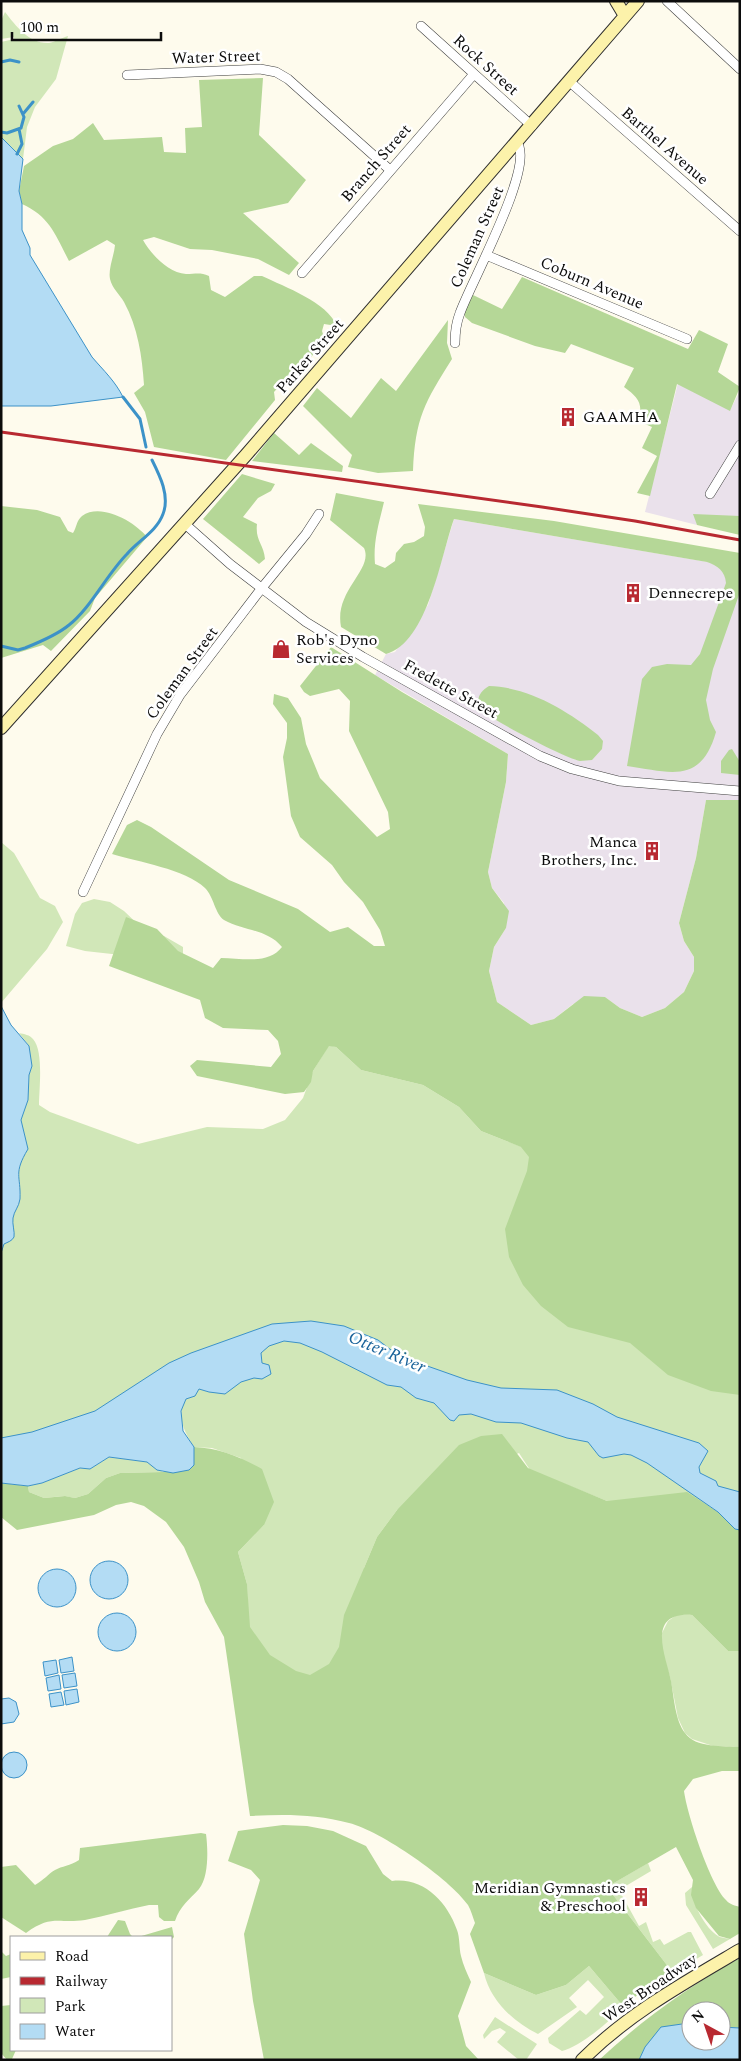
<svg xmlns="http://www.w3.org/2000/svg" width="741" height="2061" font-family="Spectral,serif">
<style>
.industrial{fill:#eae1eb}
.green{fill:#d1e7b8}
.forest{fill:#b5d797}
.water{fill:#b3dcf4;stroke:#3c92c8}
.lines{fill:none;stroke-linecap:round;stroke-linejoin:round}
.stream{stroke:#3c92c8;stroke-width:3}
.street-casing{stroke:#3f3f3f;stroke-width:10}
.secondary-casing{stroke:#2e2e2e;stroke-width:14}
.street{stroke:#fff;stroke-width:9}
.secondary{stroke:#fcf2aa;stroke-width:12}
.rail{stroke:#b82931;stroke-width:3}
.labels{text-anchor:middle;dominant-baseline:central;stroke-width:5;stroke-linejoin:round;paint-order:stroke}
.street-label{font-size:16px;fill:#0c0c0c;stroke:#fff}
.poi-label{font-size:16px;fill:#0c0c0c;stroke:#fff;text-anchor:start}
.water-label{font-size:18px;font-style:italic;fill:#1a639a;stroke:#fff}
</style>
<rect width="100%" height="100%" fill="#fefbed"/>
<path class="industrial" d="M 678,383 L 730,410 L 740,391 L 740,529 L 694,514 L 697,525 L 645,512 Z
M 454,519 L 708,562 L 718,566 L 726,576 L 740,577 L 740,800 L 706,800 L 696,858 L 679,923 L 684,941 L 694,957 L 694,971 L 684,992 L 665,1008 L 642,1017 L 620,1008 L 605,997 L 573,1004 L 554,1019 L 531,1025 L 497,1002 L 489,971 L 494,947 L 506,928 L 504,903 L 492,888 L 488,872 L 506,782 L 508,754 L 375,675 L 386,654 L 395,652 L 428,605 Z"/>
<path class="green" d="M 5,12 C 16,26 29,44 49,43 C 55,42 62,38 68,36 L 56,79 L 35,107 L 27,127 L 23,159 L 1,137 L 1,42 L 14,39 L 14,37 L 1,39 L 1,21 Z
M 1,842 L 14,853 L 40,898 L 55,906 L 63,922 L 47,949 L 1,1003 Z
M 94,899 L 110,902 L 124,911 L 146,932 L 164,936 L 183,947 L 183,954 L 175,961 L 85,951 L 66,946 L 75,914 L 82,903 Z
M 1,1024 L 29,1085 L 29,1046 L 19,1033 C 24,1034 30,1035 33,1039 C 44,1051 39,1090 39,1105 L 50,1112 L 138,1144 L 207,1127 L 263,1129 L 285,1120 L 303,1098 L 313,1071 L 329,1045 L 336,1047 L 361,1070 L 423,1085 L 459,1107 L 481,1131 L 542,1155 L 740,1271 L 740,1508 L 607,1501 L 530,1470 L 519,1453 L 397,1510 L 377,1537 L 364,1568 L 367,1684 L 250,1695 L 247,1584 L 238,1552 L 264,1525 L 241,1458 L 212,1448 L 194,1447 C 185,1433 175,1415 186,1399 L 194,1396 L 199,1389 L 209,1392 L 218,1392 L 220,1374 L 136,1408 L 1,1447 Z
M 109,1457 L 147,1462 L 163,1472 L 120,1473 L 106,1478 L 88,1494 L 75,1498 L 64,1496 L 44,1498 L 29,1492 L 28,1486 L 42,1483 L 80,1468 L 90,1469 Z
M 678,1614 L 692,1615 L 728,1651 L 740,1651 L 740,1747 L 713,1746 L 692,1739 L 685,1733 L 678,1718 L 670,1677 L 661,1650 L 662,1633 L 668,1621 Z
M 648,1863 L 651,1871 L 619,1890 L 639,1926 L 646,1922 L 653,1942 L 660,1939 L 664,1945 L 688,1932 L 691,1932 L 703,1955 L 673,1973 L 607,1887 Z
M 692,1887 C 691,1902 705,1928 718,1936 C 721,1938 727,1938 730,1939 L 713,1949 L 686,1905 L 685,1893 Z
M 589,1966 L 622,2005 C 614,2020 579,2047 562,2051 L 549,2043 L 548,2038 L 580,2010 L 586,2015 L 604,1997 L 588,1980 L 569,1998 L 577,2007 L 538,2034 C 513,2022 490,2000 484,1973 L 536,1995 L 566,1985 Z
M 495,2017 L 537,2044 L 526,2060 L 519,2060 L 497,2042 L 506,2032 L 500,2028 L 492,2031 L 484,2039 L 483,2035 Z"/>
<path class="forest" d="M 263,78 L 259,135 L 306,180 L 288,203 L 243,213 L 299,263 L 289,275 L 258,259 L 212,250 L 190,249 L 154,237 L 143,240 C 151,254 168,273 186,274 C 196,274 200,272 209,276 L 211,290 L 225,297 L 254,276 L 262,276 C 285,287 327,302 337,326 L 324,324 L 322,331 L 325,341 L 292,379 L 283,382 L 274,392 L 275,400 L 226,460 L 154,447 L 145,412 L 134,393 L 144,385 C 142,356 138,328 124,302 C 120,295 112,288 110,279 C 108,269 114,256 115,245 L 107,240 L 69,261 C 55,234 50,217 22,204 L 19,191 L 24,166 L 53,146 L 73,139 L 93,123 L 104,140 L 162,137 L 164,152 L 186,153 L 185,128 L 202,127 L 199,80 Z
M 522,277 L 688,349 L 699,330 L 728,344 L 718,372 L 740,387 L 730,411 L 677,384 L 650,496 L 637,493 L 657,456 L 642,448 L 652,427 L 638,421 C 644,404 638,397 624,387 L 634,368 L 571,344 L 565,353 L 535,346 L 472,323 L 465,317 L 464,312 L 473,295 L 502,309 Z
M 448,320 L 447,343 L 452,359 C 425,402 415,418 413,471 L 378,473 L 348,467 L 352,455 L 303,406 L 317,388 L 351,418 L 381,378 L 396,391 Z
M 274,433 L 299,455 L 311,443 L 343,466 L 342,472 L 252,461 Z
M 242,474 L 275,484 L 271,491 L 258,498 L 243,517 L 257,524 C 255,541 264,544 265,559 L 259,564 L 203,519 Z
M 336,493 L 384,502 C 379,523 373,542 375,564 L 385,568 L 395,561 L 396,553 L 404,544 L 414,542 L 424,536 L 425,527 L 418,504 L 554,521 L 740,553 L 740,592 L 713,669 L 706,700 L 710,720 L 716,732 C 701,785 670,772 627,766 L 642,679 L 652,667 L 667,664 L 691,665 L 700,654 L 726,583 C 725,571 718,566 707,562 L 454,519 C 441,555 428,643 386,654 L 341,627 C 334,590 374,570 364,548 L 330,520 Z
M 1,506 L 37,510 L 60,517 L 68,531 L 73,533 C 77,527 76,521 82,516 C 101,502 135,522 147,537 L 95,598 L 90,611 L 51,651 L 43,645 L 1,658 Z
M 693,514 L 740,516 L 740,535 L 697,525 Z
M 331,647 L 402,692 L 508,754 L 506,782 L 488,872 L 492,888 L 509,911 L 506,928 L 494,947 L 489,971 L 497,1002 L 531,1025 L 554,1019 L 584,996 L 605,997 L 620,1008 L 642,1017 L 665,1008 L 684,992 L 694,971 L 694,957 L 684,941 L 679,923 L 696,858 L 706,800 L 740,800 L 740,1395 L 711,1391 L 668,1375 L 630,1343 L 568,1327 L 541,1306 L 523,1285 L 509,1257 L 505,1229 L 527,1171 L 529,1157 L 521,1147 L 481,1131 L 459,1107 L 423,1085 L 361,1070 L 336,1047 L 329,1046 L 313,1071 L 311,1082 L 304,1092 L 285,1094 L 197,1076 L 190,1066 L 197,1060 L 271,1067 L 281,1054 L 278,1041 L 268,1030 L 223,1028 L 205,1018 L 200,1000 L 109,966 L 126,917 L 157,929 L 178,951 L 213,968 L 221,958 C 242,958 268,965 282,947 C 267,929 244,931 224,920 C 215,914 214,897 205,888 C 185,869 138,862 112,854 L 127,825 L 137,820 L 151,827 L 229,880 L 298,909 L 330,932 L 348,927 L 374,946 L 385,946 L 380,930 L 363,902 L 344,882 L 332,865 L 300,837 L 291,816 L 283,757 L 287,738 L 287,723 L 273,704 L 274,694 L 288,698 L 301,718 L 306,744 L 320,778 L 377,837 L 390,829 L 388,812 L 349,731 L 350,701 L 339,689 L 310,696 L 304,692 L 300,686 Z
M 489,686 C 529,687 568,711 598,735 L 603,741 L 602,749 L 592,760 C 588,760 584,761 580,761 C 566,758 493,721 483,711 C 474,701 479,692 489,686 Z
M 732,749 L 740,762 L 740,775 L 721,773 L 721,761 L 729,750 Z
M 502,1434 L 528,1468 L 607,1501 L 687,1492 L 718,1512 L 735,1529 L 740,1530 L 740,1651 L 728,1651 L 692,1615 C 645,1612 666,1656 671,1681 C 674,1697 675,1720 685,1733 C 695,1748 724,1746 740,1747 L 740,1771 L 722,1771 L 693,1779 L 684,1791 C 687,1814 710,1884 726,1900 C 729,1904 736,1906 740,1907 L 740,1933 L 730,1939 L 719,1936 L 696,1908 L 691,1895 L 693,1880 L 676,1847 L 607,1887 L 673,1973 L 622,2005 L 589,1966 L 566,1985 L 536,1995 L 484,1973 L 470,1934 L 475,1923 C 473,1918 471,1910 468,1905 C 450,1879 381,1831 349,1823 C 316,1814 284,1814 250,1816 L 224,1637 L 205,1602 L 199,1582 L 184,1547 L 166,1522 L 144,1506 L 131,1502 L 116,1505 L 94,1515 L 17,1530 L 1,1517 L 1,1483 L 28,1486 L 29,1492 L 44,1498 L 65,1496 L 75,1498 L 88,1494 L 106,1478 L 120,1473 L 163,1472 L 194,1465 L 194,1447 C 219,1448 240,1457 262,1469 L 274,1502 L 264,1525 L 238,1552 L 247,1584 L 250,1627 L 270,1655 L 296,1671 L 310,1675 L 329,1664 L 339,1647 L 344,1615 L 364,1568 L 377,1537 L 397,1510 L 459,1445 L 481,1436 Z
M 283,1825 L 307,1826 L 333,1831 L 366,1846 L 383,1874 L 392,1881 C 423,1877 447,1901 457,1930 C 460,1938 459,1948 461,1956 C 463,1965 467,1973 471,1982 L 458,2016 L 466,2046 L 479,2060 L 264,2060 L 253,2001 L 244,1934 L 260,1880 L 251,1870 L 228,1861 L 238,1831 Z
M 201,1833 L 206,1834 C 208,1849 209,1877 199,1889 C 189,1900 180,1906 175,1921 L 164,1921 L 159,1917 L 158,1905 L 149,1905 C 128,1909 106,1916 85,1920 C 58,1924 52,1914 26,1933 L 1,1917 L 1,1867 L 16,1865 L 35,1885 C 44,1880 48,1874 55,1870 C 62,1866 70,1866 79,1860 L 80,1848 Z
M 118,1920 L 125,1921 L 130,1934 L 133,1937 L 107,1937 Z
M 172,1927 L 174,1937 L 171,1940 L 171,1937 L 138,1937 Z
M 1,1951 L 6,1956 L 11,1954 L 11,1977 L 1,1979 Z
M 740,1958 L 740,2028 L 721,2027 L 721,2011 L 691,2011 L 691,2025 L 682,2024 L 645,2047 L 639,2060 L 599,2060 C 642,2020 689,1986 740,1958 Z
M 11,2005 L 11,2050 L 16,2050 L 12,2059 L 7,2060 L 1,2053 L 1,2006 Z"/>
<path class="water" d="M 1,137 L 23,159 L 19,191 L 22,204 L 22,230 L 30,248 L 30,255 L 92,357 C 104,371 115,381 123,397 L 51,406 L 1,406 Z
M 1,1006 L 11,1025 L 29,1046 L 32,1066 L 29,1075 L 28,1100 L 21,1120 L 28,1149 C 13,1174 21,1175 20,1199 C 19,1207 14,1211 13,1218 C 12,1224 15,1232 14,1237 C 12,1241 8,1242 4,1244 L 1,1253 Z
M 311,1321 L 344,1326 L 378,1340 L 399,1356 L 467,1380 L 501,1388 L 557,1390 L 593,1404 L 617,1417 L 699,1443 L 708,1451 L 699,1467 L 700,1473 L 716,1481 L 718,1486 L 740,1492 L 740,1530 L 735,1529 L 718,1512 L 647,1463 L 631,1455 L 624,1454 L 603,1458 L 599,1456 L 588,1442 L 567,1438 L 521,1423 L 496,1422 L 471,1414 L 459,1415 L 454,1421 L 450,1420 L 434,1403 L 416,1398 L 401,1387 L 387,1385 L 322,1352 L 300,1343 L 284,1341 L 269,1346 L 261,1353 L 262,1363 L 269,1365 L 271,1374 L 262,1379 L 254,1378 L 241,1382 L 225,1394 L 209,1392 L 199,1389 L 195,1396 L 186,1399 L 181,1411 L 183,1431 L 194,1447 L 194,1465 L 189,1470 L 173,1473 L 157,1470 L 147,1462 L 109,1457 L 90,1469 L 80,1468 L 42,1483 L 28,1486 L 1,1483 L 1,1438 L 32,1432 L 95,1411 L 169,1363 L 191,1353 L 272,1324 Z
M90 1580a19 19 0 1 1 38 0a19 19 0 1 1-38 0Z
M38 1588a19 19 0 1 1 38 0a19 19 0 1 1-38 0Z
M98 1632a19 19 0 1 1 38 0a19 19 0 1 1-38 0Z
M 72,1657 L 74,1671 L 61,1673 L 59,1660 Z
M 56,1660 L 58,1673 L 45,1676 L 43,1662 Z
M 75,1673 L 77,1686 L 64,1688 L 62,1675 Z
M 59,1675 L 61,1689 L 48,1691 L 46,1678 Z
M 77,1689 L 79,1702 L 66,1705 L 64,1691 Z
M 61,1692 L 64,1705 L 51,1707 L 49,1694 Z
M 9,1698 L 16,1702 L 19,1714 L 14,1722 L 1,1724 L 1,1699 Z
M1 1765a13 13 0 1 1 26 0a13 13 0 1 1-26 0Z
M 682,2024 L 691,2025 L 691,2041 L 721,2041 L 721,2027 L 740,2028 L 740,2060 L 639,2060 L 645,2047 L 661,2027 Z"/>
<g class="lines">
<path class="stream" d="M 1,62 L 10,60 L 19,62
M 23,114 L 33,102
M 1,132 L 7,133 L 21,128 L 24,117 L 19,106
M 17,154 L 22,144 L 19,129
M 123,397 L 140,419 L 146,447
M 1,646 L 18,650 L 25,648 C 40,642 57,635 69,625 C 90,609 107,574 127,554 C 138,541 157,531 163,514 C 170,496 160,476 152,460"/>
<g class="street-casing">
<path id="street" d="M 667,1 L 740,69
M 421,26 L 532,126
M 127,75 L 260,69 L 276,72 L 288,79 L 390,170
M 570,82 L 740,231
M 486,255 L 687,339
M 302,273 L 474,74
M 455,343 C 455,333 456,323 460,313 C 470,284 536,165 517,143
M 710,494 L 740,445
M 185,524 L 230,564 L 306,622 L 363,657 L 540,756 L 572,769 L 619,781 L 740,791
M 83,892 L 157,734 L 180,695 L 261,589 L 306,534 L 319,514"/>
</g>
<g class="secondary-casing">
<path id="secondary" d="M 616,1 L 625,16
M 1,728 L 246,455 L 638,1
M 582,2060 C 628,2014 684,1983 740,1950"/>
</g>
<use href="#street" class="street"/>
<use href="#secondary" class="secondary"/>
<path class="rail" d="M 1,432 L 542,507 L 635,521 L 740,540"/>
</g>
<defs>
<g id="building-bare" transform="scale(1.5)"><path d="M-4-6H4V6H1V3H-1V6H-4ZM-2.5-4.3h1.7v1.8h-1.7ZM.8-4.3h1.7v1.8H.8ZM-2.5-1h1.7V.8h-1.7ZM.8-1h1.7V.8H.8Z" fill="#b82931" stroke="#fff" stroke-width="2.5" paint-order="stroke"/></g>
<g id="shop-bare" transform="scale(1.5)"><path d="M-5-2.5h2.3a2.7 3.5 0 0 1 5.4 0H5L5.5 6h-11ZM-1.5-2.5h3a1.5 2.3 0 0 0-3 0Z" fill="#b82931" stroke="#fff" stroke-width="2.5" paint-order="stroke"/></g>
</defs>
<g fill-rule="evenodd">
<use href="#building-bare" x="568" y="417"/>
<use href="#building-bare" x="633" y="593"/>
<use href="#shop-bare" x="281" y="649"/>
<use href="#building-bare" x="652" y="851"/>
<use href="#building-bare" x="641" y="1897"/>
</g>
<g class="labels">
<g class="street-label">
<text transform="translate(216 57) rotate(-2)">Water Street</text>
<text transform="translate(486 65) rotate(42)">Rock Street</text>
<text transform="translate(665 146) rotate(41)">Barthel Avenue</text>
<text transform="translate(376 163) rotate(-49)">Branch Street</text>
<text transform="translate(477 237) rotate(-66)">Coleman Street</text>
<text transform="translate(592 283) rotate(23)">Coburn Avenue</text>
<text transform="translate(310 356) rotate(-49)">Parker Street</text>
<text transform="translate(182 673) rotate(-54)">Coleman Street</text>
<text transform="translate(451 689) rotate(29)">Fredette Street</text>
<text transform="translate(650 1988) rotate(-34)">West Broadway</text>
</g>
<g class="poi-label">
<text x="583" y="417">GAAMHA</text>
<text x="648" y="593">Dennecrepe</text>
<text x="296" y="640">Rob's Dyno<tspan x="296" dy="18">Services</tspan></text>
<text x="637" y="842" text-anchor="end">Manca<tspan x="637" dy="18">Brothers, Inc.</tspan></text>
<text x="626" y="1888" text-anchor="end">Meridian Gymnastics<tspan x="626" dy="18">&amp; Preschool</tspan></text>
</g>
<g class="water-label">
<text transform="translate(387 1352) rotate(23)">Otter River</text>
</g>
</g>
<rect width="741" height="2061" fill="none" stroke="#0c0c0c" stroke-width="5"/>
<rect x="10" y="1936" width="162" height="115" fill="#ffffff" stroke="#9e9e9e"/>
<rect x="20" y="1952" width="25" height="8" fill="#fcf2aa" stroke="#9e9e9e"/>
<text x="55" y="1961" font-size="15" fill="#0c0c0c">Road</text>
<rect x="20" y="1977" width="25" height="8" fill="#b82931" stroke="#9e9e9e"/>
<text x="55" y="1986" font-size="15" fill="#0c0c0c">Railway</text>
<rect x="20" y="1998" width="25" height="15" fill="#d1e7b8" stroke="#9e9e9e"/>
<text x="55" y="2011" font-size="15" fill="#0c0c0c">Park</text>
<rect x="20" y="2024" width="25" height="15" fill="#b3dcf4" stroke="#9e9e9e"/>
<text x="55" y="2036" font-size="15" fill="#0c0c0c">Water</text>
<g transform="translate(706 2026) rotate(320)"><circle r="24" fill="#ffffff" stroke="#9e9e9e"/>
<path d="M0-4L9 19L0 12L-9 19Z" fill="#b82931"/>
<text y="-8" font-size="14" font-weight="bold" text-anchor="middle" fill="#0c0c0c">N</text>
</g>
<path d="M12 32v8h149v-8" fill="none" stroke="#0c0c0c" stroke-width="2.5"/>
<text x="20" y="32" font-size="15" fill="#0c0c0c" stroke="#ffffff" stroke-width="4" paint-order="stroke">100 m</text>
</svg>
